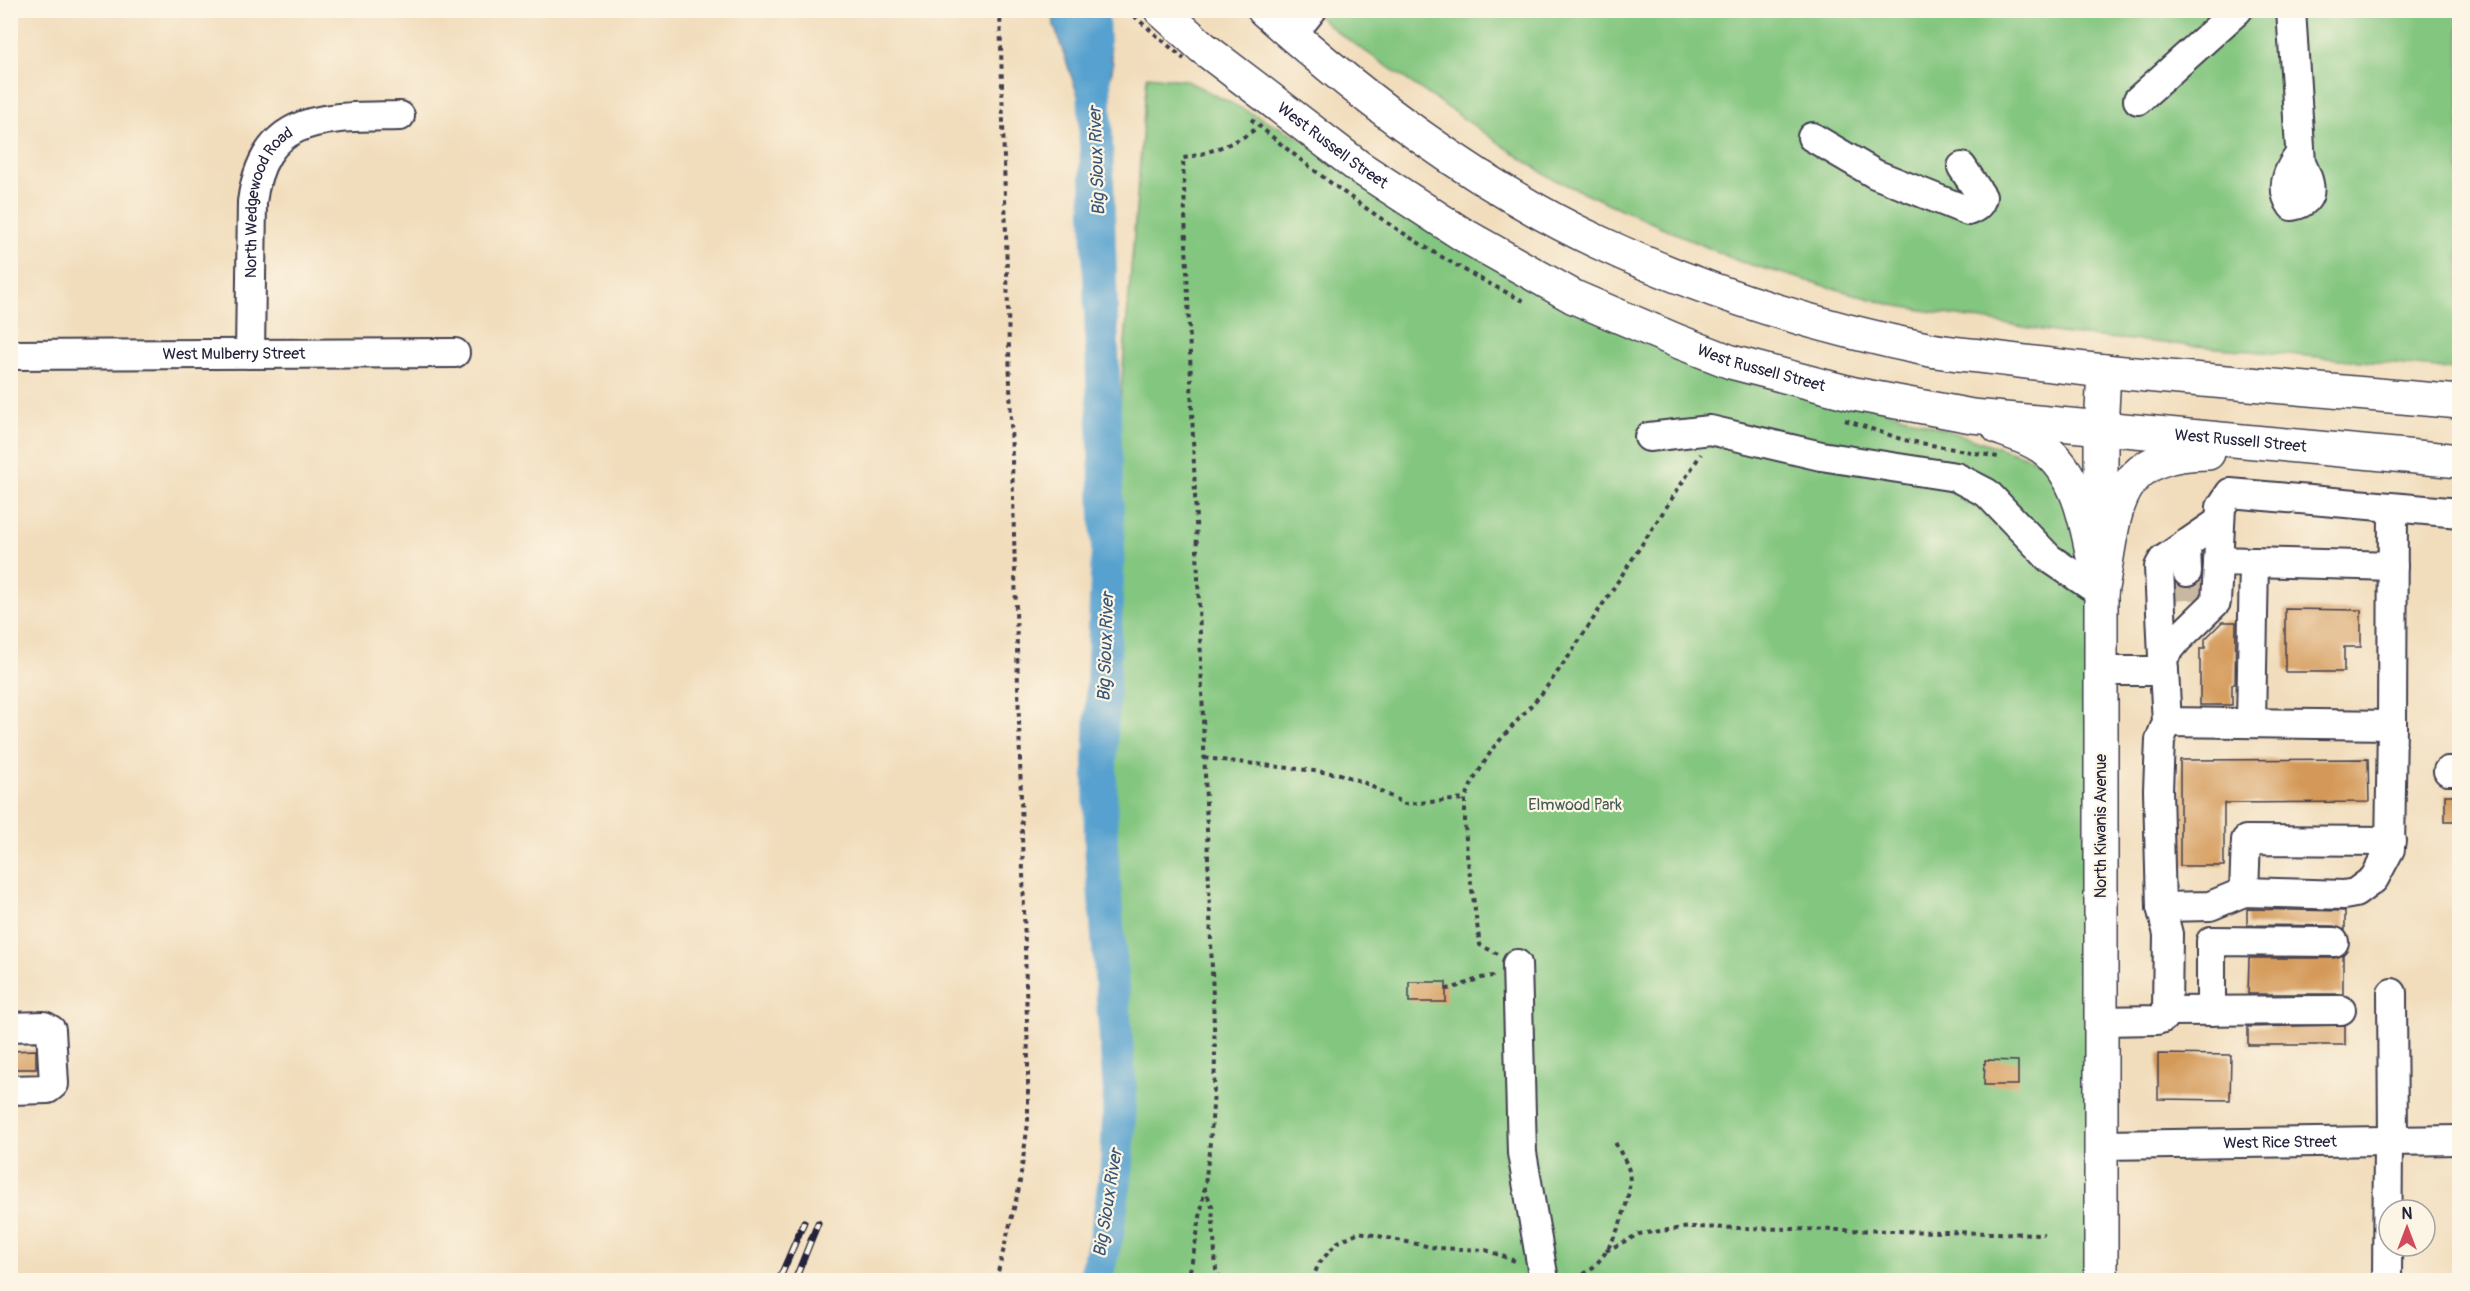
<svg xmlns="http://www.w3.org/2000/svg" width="2470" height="1291" font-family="Pangolin,sans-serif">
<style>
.green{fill:#83c67f;stroke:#52745d;stroke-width:1.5}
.water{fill:#57a1cf;stroke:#3c6285;stroke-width:1.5}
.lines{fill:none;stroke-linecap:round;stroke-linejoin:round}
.river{stroke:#57a1cf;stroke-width:34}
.building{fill:#d49959}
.minor-tunnel{stroke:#c8b8a2;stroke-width:28;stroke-dasharray:28 14;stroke-linecap:butt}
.minor-casing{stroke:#413e4e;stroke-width:32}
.major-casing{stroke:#413e4e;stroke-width:36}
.highway-casing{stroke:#413e4e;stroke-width:36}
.path{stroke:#413e4e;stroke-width:4;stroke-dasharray:4.5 4.5;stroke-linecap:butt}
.minor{stroke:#fff;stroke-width:28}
.major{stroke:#fff;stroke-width:33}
.highway{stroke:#fff;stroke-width:33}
.rail-casing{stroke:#22223b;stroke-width:7}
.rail{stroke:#fcf5e5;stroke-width:4.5;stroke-dasharray:14;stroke-linecap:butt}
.path-bridge{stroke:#413e4e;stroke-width:4;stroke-dasharray:4.5 4.5;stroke-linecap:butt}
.labels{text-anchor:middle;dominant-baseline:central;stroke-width:4.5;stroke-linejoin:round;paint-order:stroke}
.street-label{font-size:16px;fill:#22223b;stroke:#fcf5e5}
.park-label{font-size:16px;fill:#445b53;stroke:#fcf5e5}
.water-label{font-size:18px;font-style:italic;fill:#375576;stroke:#fcf5e5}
</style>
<rect width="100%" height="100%" fill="#fcf5e5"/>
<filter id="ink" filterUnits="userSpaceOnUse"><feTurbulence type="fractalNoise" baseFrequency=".0167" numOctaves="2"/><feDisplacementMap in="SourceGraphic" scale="12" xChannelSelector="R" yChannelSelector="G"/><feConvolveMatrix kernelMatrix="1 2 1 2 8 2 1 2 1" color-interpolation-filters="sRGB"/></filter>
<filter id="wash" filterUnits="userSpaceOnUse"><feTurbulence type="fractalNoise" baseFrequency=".008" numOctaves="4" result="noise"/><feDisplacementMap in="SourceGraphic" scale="24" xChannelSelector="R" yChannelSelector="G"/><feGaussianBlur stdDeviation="1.35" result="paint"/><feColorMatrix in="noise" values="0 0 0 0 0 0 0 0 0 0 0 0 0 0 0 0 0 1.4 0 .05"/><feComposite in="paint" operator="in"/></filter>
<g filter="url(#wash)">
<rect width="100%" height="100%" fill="#f1ddbc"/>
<path class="green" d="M 1312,11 L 2459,11 L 2459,370 L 2066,334 L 1892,305 L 1738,261 L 1549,177 L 1337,32 Z
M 1147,76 L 1185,80 L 1359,167 L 1574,297 L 1788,378 L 2064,469 L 2101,593 L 2100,1280 L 1095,1280 L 1107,1234 L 1117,1165 L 1120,1092 L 1101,846 L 1103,659 L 1108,549 Z"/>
<path class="water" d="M 1053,11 L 1108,11 L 1108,39 L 1113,65 L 1096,148 L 1054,25 Z"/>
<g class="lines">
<path class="river" d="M 1092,10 L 1108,549 L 1100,763 L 1101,846 L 1120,1092 L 1117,1165 L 1107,1234 L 1095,1280"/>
</g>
<g id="blocks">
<path class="building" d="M 2285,609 L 2361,610 L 2361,647 L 2344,647 L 2344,672 L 2285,672 Z
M 2222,622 L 2236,622 L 2235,684 L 2232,684 L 2232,705 L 2200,705 L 2200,648 L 2205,648 L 2205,639 Z
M 2368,759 L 2369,802 L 2224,803 L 2224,866 L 2180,866 L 2180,760 Z
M 2445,795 L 2460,795 L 2460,821 L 2445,821 Z
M 2247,909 L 2345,911 L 2345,930 L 2334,926 L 2247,925 Z
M 2343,955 L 2343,994 L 2248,994 L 2249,958 L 2334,958 Z
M 1409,982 L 1446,982 L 1446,1002 L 1409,1002 Z
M 2345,1025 L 2345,1045 L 2248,1045 L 2248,1027 Z
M 36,1050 L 36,1069 L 10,1069 L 10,1051 Z
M 2158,1054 L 2231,1055 L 2230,1100 L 2158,1099 Z
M 1985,1060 L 2018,1061 L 2018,1085 L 1984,1085 Z"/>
</g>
</g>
<g filter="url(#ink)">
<use href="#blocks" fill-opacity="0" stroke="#413e4e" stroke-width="1.5"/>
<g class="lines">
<path class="minor-tunnel" d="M 2187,572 L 2189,612"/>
<g class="minor-casing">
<g id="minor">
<path d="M 2291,10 L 2301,163 C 2309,180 2319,201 2292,206 C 2279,188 2288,170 2300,154"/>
<path d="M 1292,35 L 1312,10"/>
<path d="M 2138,100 L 2238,10"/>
<path d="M 1812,137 L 1875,174 L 1968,211 C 1976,208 1980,205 1982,197 L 1962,167"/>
<path id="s1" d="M 250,354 L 252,202 C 264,111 326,118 400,116"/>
<path id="s2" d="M 10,355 L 455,353"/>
<path d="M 1649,437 L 1710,430 L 1821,456 L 1956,477 L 1987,493 L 2049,558 L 2101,593"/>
<path d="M 2186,544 L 2187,572"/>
<path d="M 2218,561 L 2393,566"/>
<path d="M 2163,657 L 2159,567 L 2163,560 L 2220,521"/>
<path d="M 2101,671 L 2164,671 L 2167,722 L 2392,725 L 2393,508"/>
<path d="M 2164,671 L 2163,657 L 2178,639 L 2216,602 L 2221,507 L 2230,493 L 2460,513"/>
<path d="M 2251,723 L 2254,562"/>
<path d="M 2448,771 L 2460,771"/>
<path d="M 2244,892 L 2246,840 L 2391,841"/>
<path d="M 2161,907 L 2210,906 L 2244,892 L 2344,895 L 2355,893 L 2374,879 L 2390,849 L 2392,725"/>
<path d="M 1517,964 L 1522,1153 L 1544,1280"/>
<path d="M 2392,993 L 2393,1141"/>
<path d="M 2167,1011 L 2341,1010"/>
<path d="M 2211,1011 L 2211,941 L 2334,942"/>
<path d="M 2102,1021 L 2157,1020 L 2163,1018 L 2167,1011 L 2168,934 L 2161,907 L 2158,790 L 2160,740 L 2167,722"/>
<path d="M 10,1027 L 44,1026 L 51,1030 L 54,1084 L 48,1089 L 10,1090"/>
<path id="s3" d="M 2102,1145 L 2460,1140"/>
<path d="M 2387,1280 L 2388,1141"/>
</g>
</g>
<g class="major-casing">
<path id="major" d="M 2101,1280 L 2101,430 L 2104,371"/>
</g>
<g class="highway-casing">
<g id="highway">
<path id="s4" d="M 1161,10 L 1202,47 L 1359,167 L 1462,234 L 1574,297 L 1677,341 L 1731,362 L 1854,394 L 1972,416 L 2460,461"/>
<path d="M 1264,10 C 1365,100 1475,184 1598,242 C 1704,292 1817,327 1931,350 C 1952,354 1974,355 1995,358 C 2048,365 2102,371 2156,376 C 2257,384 2358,393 2460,402"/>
<path d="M 1999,428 C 2013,433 2029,438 2042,447 C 2083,476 2088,536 2098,582"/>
<path d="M 2101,593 C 2116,516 2109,453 2208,453"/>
</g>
</g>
<path class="path" d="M 1251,119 C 1334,190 1426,254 1524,301
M 1845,420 L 1904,440 L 1998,457
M 1204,758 L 1340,774 L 1363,782 L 1405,804 L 1465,799
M 1498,954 L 1480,945 L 1467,855 L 1465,824 L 1465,799 L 1473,781 L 1493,748 L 1543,692 L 1569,656 L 1701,454
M 1446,989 C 1464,987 1476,976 1497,976
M 1204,1187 L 1212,1206 L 1216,1270 L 1221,1280
M 1606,1251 L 1639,1234 L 1690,1227 L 2044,1234
M 1566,1276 C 1603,1286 1635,1200 1629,1171 C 1627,1162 1619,1151 1615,1142
M 996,1280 L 1019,1188 L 1028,1123 L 1028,1060 L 1000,10
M 1188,1280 C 1204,1206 1214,1130 1215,1054 L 1183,158 C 1204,155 1243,141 1259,126 L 1261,127
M 1312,1280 L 1319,1263 L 1338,1242 L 1359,1232 L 1436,1248 L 1486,1250 L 1518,1262"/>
<use href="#minor" class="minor"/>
<use href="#major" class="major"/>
<use href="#highway" class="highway"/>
<g class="rail-casing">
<path id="rail" d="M 779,1280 L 804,1222
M 795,1280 L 818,1223"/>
</g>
<use href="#rail" class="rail"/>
<path class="path-bridge" d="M 1127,10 L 1184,59"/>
</g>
</g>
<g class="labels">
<g class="street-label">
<text stroke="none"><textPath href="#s4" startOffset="219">West Russell Street</textPath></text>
<text stroke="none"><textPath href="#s1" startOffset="156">North Wedgewood Road</textPath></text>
<text stroke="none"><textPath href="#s2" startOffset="224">West Mulberry Street</textPath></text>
<text stroke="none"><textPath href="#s4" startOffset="705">West Russell Street</textPath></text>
<text stroke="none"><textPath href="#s4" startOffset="1191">West Russell Street</textPath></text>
<text transform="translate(2101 826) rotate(-90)">North Kiwanis Avenue</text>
<text stroke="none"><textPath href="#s3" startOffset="178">West Rice Street</textPath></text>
</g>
<g class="park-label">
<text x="1575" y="805">Elmwood Park</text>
</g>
<g class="water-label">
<text transform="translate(1097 161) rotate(-92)">Big Sioux River</text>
<text transform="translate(1106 647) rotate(-88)">Big Sioux River</text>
<text transform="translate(1108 1203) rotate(-81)">Big Sioux River</text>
</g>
</g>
<rect width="2470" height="1291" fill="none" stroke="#fcf5e5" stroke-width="36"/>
<g transform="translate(2407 1228)"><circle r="28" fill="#fcf5e5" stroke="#a5a1a1" stroke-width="1.5"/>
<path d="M0-4.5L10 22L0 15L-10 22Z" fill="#d1495b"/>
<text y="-9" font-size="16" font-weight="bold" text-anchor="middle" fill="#22223b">N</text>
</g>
</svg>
